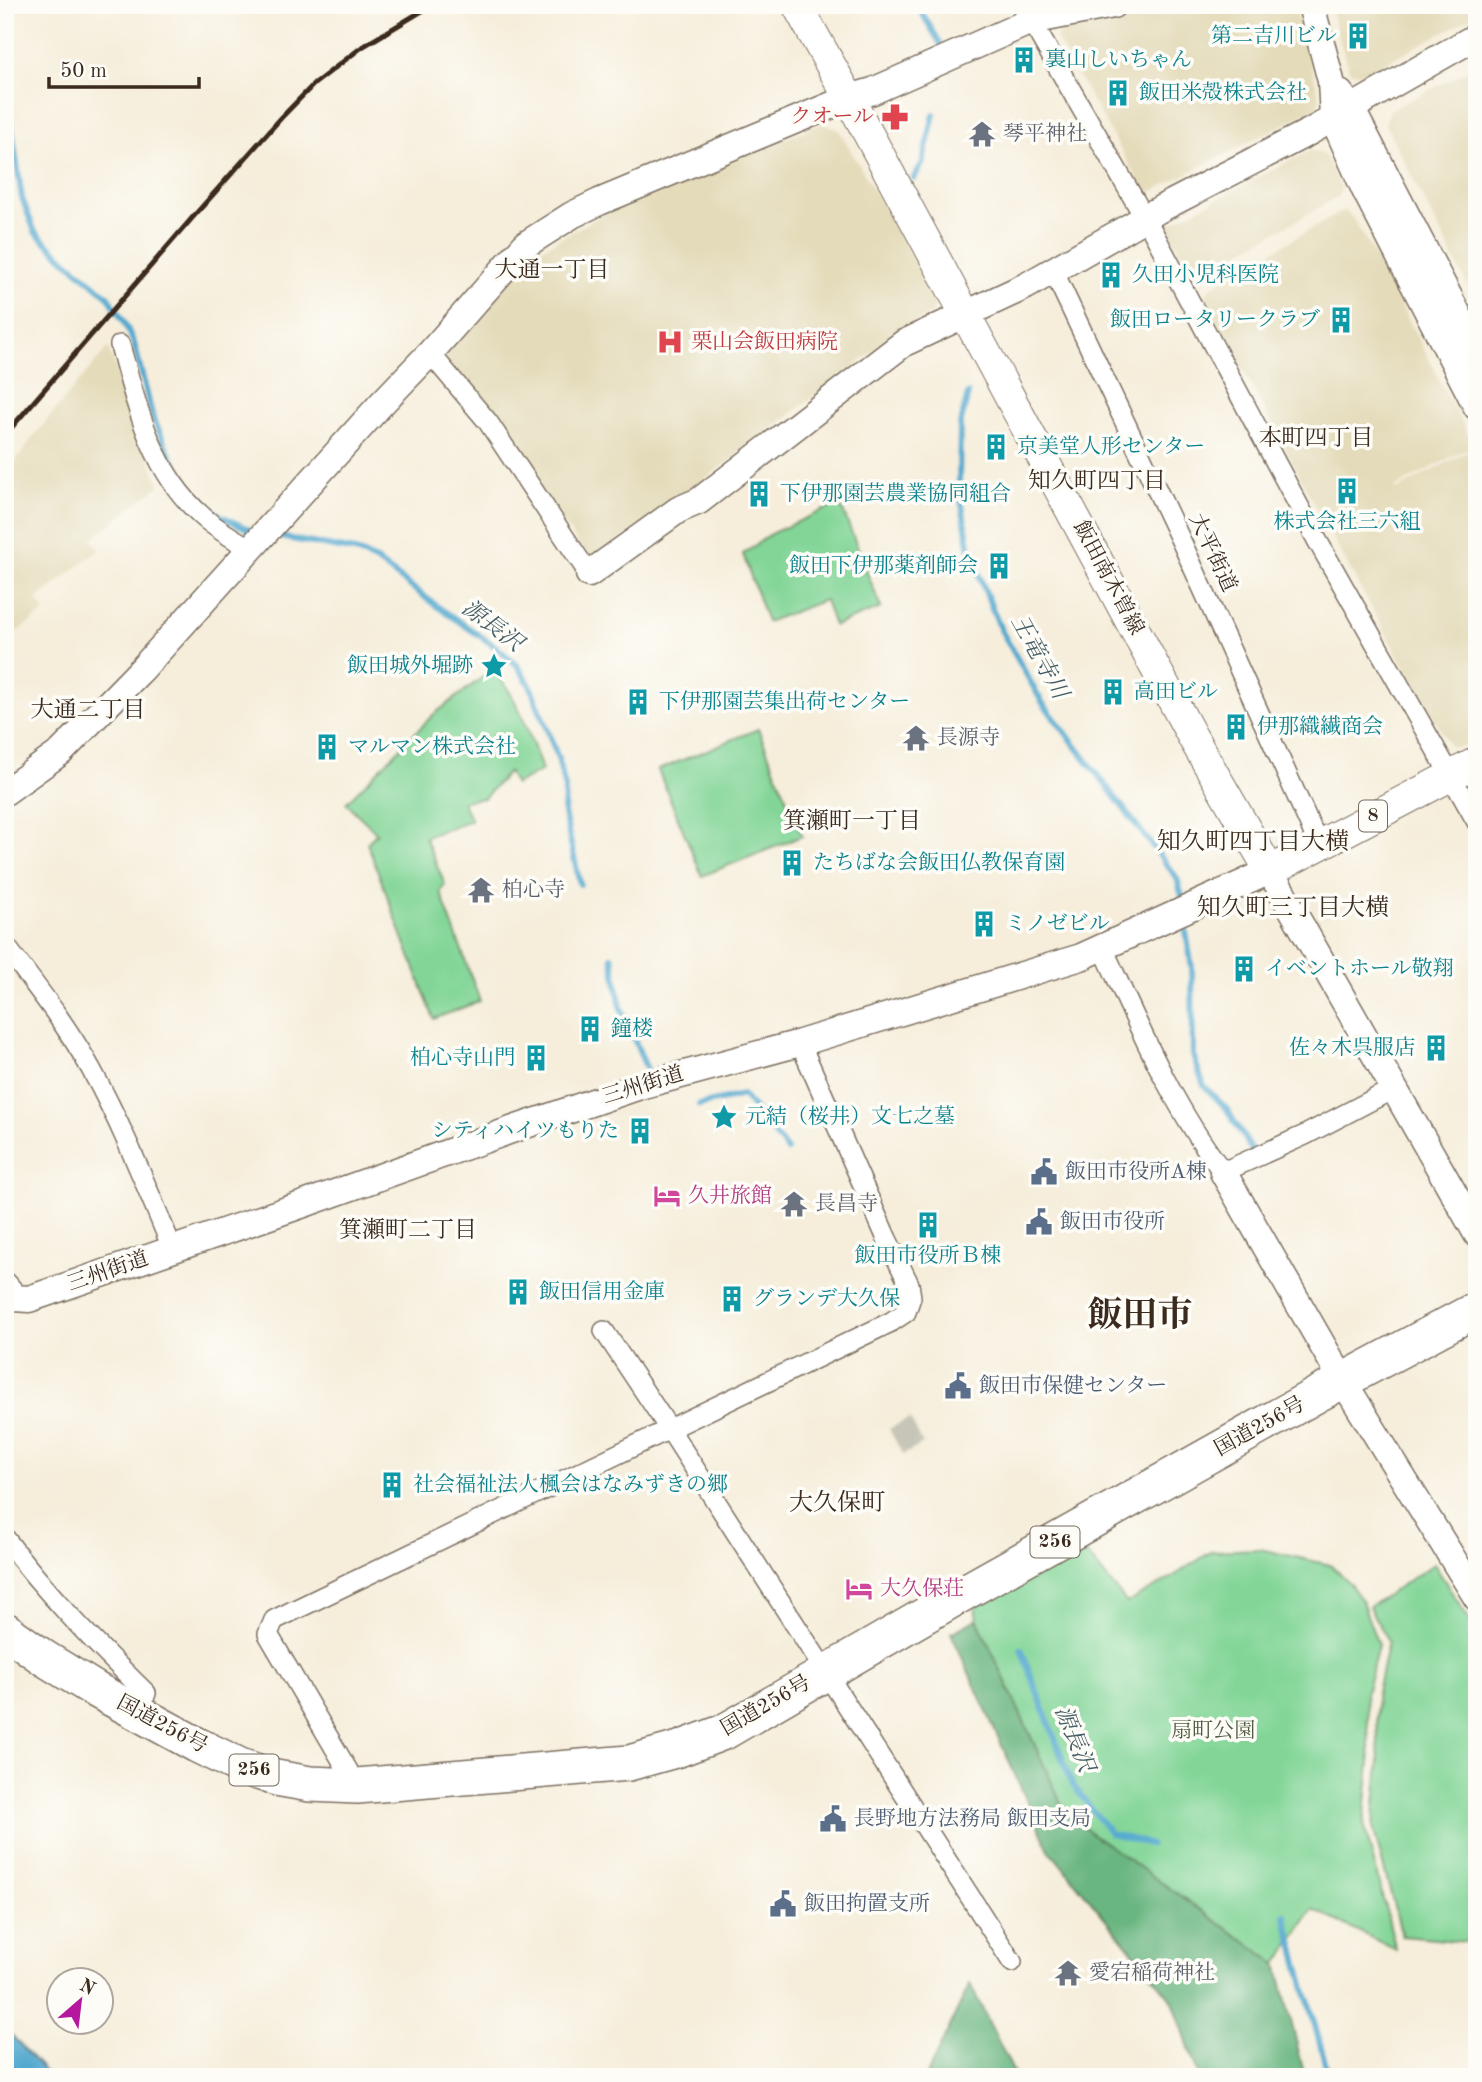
<svg xmlns="http://www.w3.org/2000/svg" width="1482" height="2082" font-family="'Old Standard TT','Noto Serif JP',serif">
<style>
.built{fill:#e4dbba}
.industrial{fill:#c6c5b8}
.green{fill:#82d597;stroke:#5e805a;stroke-width:2}
.forest{fill:#69b680;stroke:#52704f;stroke-width:2}
.water{fill:#53a9cf;stroke:#476a76;stroke-width:2}
.lines{fill:none;stroke-linecap:round;stroke-linejoin:round}
.stream{stroke:#53a9cf;stroke-width:6}
.street-casing{stroke:#7c6f60;stroke-width:22}
.secondary-casing{stroke:#7c6f60;stroke-width:29}
.primary-casing{stroke:#7c6f60;stroke-width:32}
.highway-casing{stroke:#7c6f60;stroke-width:38}
.street{stroke:#fff;stroke-width:19}
.secondary{stroke:#fff;stroke-width:26}
.primary{stroke:#fff;stroke-width:30}
.highway{stroke:#fff;stroke-width:35}
.rail{stroke:#3b2a1e;stroke-width:5}
.labels{text-anchor:middle;dominant-baseline:central;stroke-width:7;stroke-linejoin:round;paint-order:stroke}
.shield{fill:#fdfcf7;stroke:#75695f;stroke-width:2}
.shield-label{font-size:19px;font-weight:bold;fill:#3b2a1e}
.culture-label{font-size:21px;fill:#0d838f;stroke:#fdfcf7;text-anchor:start}
.health-label{font-size:21px;fill:#be3a42;stroke:#fdfcf7;text-anchor:end}
.worship-label{font-size:21px;fill:#5b616d;stroke:#fdfcf7;text-anchor:start}
.street-label{font-size:21px;fill:#3b2a1e;stroke:#fdfcf7}
.service-label{font-size:21px;fill:#4e5e75;stroke:#fdfcf7;text-anchor:start}
.hotel-label{font-size:21px;fill:#b23c85;stroke:#fdfcf7;text-anchor:start}
.park-label{font-size:21px;fill:#505d42;stroke:#fdfcf7}
.neighbourhood-label{font-size:23px;fill:#3b2a1e;stroke:#fdfcf7}
.water-label{font-size:23px;font-style:italic;fill:#455d65;stroke:#fdfcf7}
.quarter-label{font-size:24px;fill:#3b2a1e;stroke:#fdfcf7}
.town-label{font-size:35px;font-weight:bold;fill:#3b2a1e;stroke:#fdfcf7}
</style>
<rect width="100%" height="100%" fill="#fdfcf7"/>
<filter id="ink" filterUnits="userSpaceOnUse"><feTurbulence type="fractalNoise" baseFrequency=".0143" numOctaves="2"/><feDisplacementMap in="SourceGraphic" scale="14" xChannelSelector="R" yChannelSelector="G"/><feConvolveMatrix kernelMatrix="1 2 1 2 8 2 1 2 1" color-interpolation-filters="sRGB"/></filter>
<filter id="wash" filterUnits="userSpaceOnUse"><feTurbulence type="fractalNoise" baseFrequency=".00686" numOctaves="4" result="noise"/><feDisplacementMap in="SourceGraphic" scale="28" xChannelSelector="R" yChannelSelector="G"/><feGaussianBlur stdDeviation="1.57" result="paint"/><feColorMatrix in="noise" values="0 0 0 0 0 0 0 0 0 0 0 0 0 0 0 0 0 1.4 0 .05"/><feComposite in="paint" operator="in"/></filter>
<g filter="url(#wash)">
<rect width="100%" height="100%" fill="#f6eedb"/>
<path class="built" d="M 1199,5 L 1294,5 L 1320,99 L 1316,108 L 1153,191 L 1144,190 L 1056,38 L 1059,30 Z
M 1329,5 L 1477,5 L 1477,10 L 1472,17 L 1364,74 L 1349,71 Z
M 1477,66 L 1477,304 L 1385,124 L 1390,110 Z
M 822,123 L 839,130 L 937,301 L 932,313 L 898,333 L 705,479 L 591,561 L 445,359 L 446,351 L 536,252 L 609,211 Z
M 1311,150 L 1325,155 L 1341,188 L 1338,197 L 1200,274 L 1192,274 L 1168,229 L 1170,223 Z
M 1344,210 L 1352,217 L 1371,249 L 1474,445 L 1396,487 L 1397,490 L 1474,448 L 1477,451 L 1477,738 L 1459,748 L 1450,746 L 1396,652 L 1330,533 L 1205,299 L 1209,288 Z
M 108,347 L 160,485 L 92,539 L 100,549 L 37,599 L 45,612 L 5,640 L 5,475 L 37,432 Z"/>
<path class="industrial" d="M 910,1418 L 923,1444 L 903,1455 L 889,1429 Z"/>
<path class="green" d="M 840,503 L 881,608 L 834,626 L 825,600 L 767,622 L 743,554 L 772,533 Z
M 492,670 C 516,690 531,740 542,770 L 515,785 L 508,772 L 484,798 L 462,801 L 471,820 L 425,837 L 445,885 L 440,891 L 480,1001 L 434,1019 L 367,843 L 377,833 L 346,803 L 433,715 Z
M 758,729 L 802,836 L 702,876 L 658,770 Z
M 1260,1549 L 1330,1565 L 1345,1578 L 1361,1599 L 1378,1645 L 1366,1694 L 1370,1762 L 1364,1824 L 1396,1950 L 1313,1909 L 1277,1964 L 1067,1816 L 977,1619 L 975,1607 L 1037,1573 L 1086,1553 L 1127,1603 L 1171,1578 L 1212,1551 Z
M 1434,1564 L 1477,1632 L 1477,1943 L 1402,1936 L 1373,1827 L 1379,1763 L 1376,1697 L 1388,1641 L 1369,1607 Z"/>
<path class="forest" d="M 977,1619 L 1067,1816 L 1277,1964 L 1305,2077 L 1199,2077 L 1173,2001 L 1049,1850 L 951,1633 Z
M 970,1984 L 1016,2077 L 926,2077 Z"/>
<path class="water" d="M 5,2028 L 50,2077 L 5,2077 Z"/>
<g class="lines">
<path class="stream" d="M 917,5 L 940,43
M 5,115 L 11,123 L 22,198 L 35,232 L 65,260 L 109,297 L 124,322 L 134,343 L 153,418 L 179,474 L 198,498 L 219,515 L 250,530
M 914,178 L 923,162 L 934,114
M 968,394 L 960,425 L 959,488 L 971,556 L 1001,630 L 1042,702 L 1177,878 L 1183,900
M 280,537 L 355,551 L 377,561 L 438,607 L 496,647 L 517,665 L 530,685 L 558,758 L 565,788 L 564,813 L 580,884
M 1185,926 L 1192,968 L 1193,1055 L 1204,1086 L 1226,1108 L 1251,1149
M 612,957 L 621,1008 L 648,1072
M 699,1105 L 743,1095 L 787,1150
M 1021,1649 L 1072,1784 L 1111,1834 L 1150,1844
M 1285,1915 L 1329,2077"/>
</g>
</g>
<g filter="url(#ink)">
<g class="lines">
<g class="street-casing">
<path id="street" d="M 1022,5 L 1154,234 L 1317,540 L 1477,822
M 1053,270 L 1183,545 L 1319,845
M 120,345 C 137,407 152,472 202,516 C 216,529 234,539 251,549
M 430,353 L 488,422 L 589,574
M 5,945 C 35,985 66,1024 91,1069 C 123,1127 147,1188 173,1250
M 1102,946 C 1138,1024 1171,1104 1223,1172 L 1305,1135 L 1393,1089
M 604,1331 L 670,1430 L 1012,1962
M 5,1538 C 46,1594 96,1644 146,1693 L 139,1713
M 357,1786 L 268,1634 L 274,1620 L 891,1322 L 906,1312 L 911,1297 L 909,1284 L 887,1239 L 800,1043"/>
</g>
<g class="secondary-casing">
<path id="secondary" d="M 1311,5 L 1331,81 L 1333,118 L 1364,188 L 1477,407
M 1340,93 L 1351,108 L 1477,351
M 589,574 L 678,510 L 699,501 L 904,343 L 1026,286 L 1162,208 L 1311,131 L 1477,36
M 5,792 L 61,752 L 143,668 L 382,403 L 430,353 L 525,245 L 572,215 L 599,202 L 849,98 L 873,91 L 1031,21 L 1113,5
M 1223,1172 L 1343,1381 L 1477,1598
M 5,1286 L 15,1298 L 29,1299 L 304,1204 L 514,1129 L 640,1086 L 800,1043 L 1081,957 L 1270,871 L 1477,1234"/>
</g>
<g class="primary-casing">
<path id="primary" d="M 797,5 L 849,98 L 1193,738 L 1270,871 L 1477,762"/>
</g>
<g class="highway-casing">
<path id="highway" d="M 5,1630 L 44,1658 L 96,1690 L 197,1745 L 240,1766 L 276,1778 L 310,1784 L 357,1786 L 629,1763 L 679,1749 L 724,1732 L 967,1591 L 1318,1394 L 1477,1309"/>
</g>
<use href="#street" class="street"/>
<use href="#secondary" class="secondary"/>
<use href="#primary" class="primary"/>
<use href="#highway" class="highway"/>
<path class="rail" d="M 5,435 L 193,217 L 281,118 L 314,84 L 362,47 L 432,5"/>
</g>
</g>
<defs>
<g id="building-bare" transform="scale(2.1)"><path d="M-4-6H4V6H1V3H-1V6H-4ZM-2.5-4.3h1.7v1.8h-1.7ZM.8-4.3h1.7v1.8H.8ZM-2.5-1h1.7V.8h-1.7ZM.8-1h1.7V.8H.8Z" fill="#0f9aa8" stroke="#fdfcf7" stroke-width="2.5" paint-order="stroke"/></g>
<g id="pharmacy-bare" transform="scale(2.1)"><path d="M-2-6h4v4h4v4h-4v4h-4v-4h-4v-4h4Z" fill="#e0444e" stroke="#fdfcf7" stroke-width="2.5" paint-order="stroke"/></g>
<g id="temple-bare" transform="scale(2.1)"><path d="M0-6L5-2H3V0L6.5 2.5H4V6H1.5V3h-3V6H-4V2.5H-6.5L-3 0V-2H-5Z" fill="#6b7280" stroke="#fdfcf7" stroke-width="2.5" paint-order="stroke"/></g>
<g id="hospital-bare" transform="scale(2.1)"><path d="M-5-5h3v3.5h4V-5h3V5h-3V1.5h-4V5h-3Z" fill="#e0444e" stroke="#fdfcf7" stroke-width="2.5" paint-order="stroke"/></g>
<g id="sight-bare" transform="scale(2.1)"><path d="M0-6L1.8-2.2L6-1.7L2.9 1.2L3.7 5.4L0 3.3L-3.7 5.4L-2.9 1.2L-6-1.7L-1.8-2.2Z" fill="#0f9aa8" stroke="#fdfcf7" stroke-width="2.5" paint-order="stroke"/></g>
<g id="civic-bare" transform="scale(2.1)"><path d="M-.6-6.5H3V-4.5H.6V-3L4-1V1h2V6H-6V1h2V-1L-.6-3ZM-1.2 2.5V6h2.4V2.5Z" fill="#5c6f8a" stroke="#fdfcf7" stroke-width="2.5" paint-order="stroke"/></g>
<g id="hotel-bare" transform="scale(2.1)"><path d="M-6-4.5h1.5V1H6V5H4.5V3h-9V5H-6ZM-4 0a1.8 1.8 0 1 1 3.6 0ZM.5 0V-2.5h3Q6-2.5 6 0Z" fill="#d1479c" stroke="#fdfcf7" stroke-width="2.5" paint-order="stroke"/></g>
</defs>
<g fill-rule="evenodd">
<use href="#building-bare" x="1358" y="36"/>
<use href="#building-bare" x="1024" y="60"/>
<use href="#building-bare" x="1118" y="93"/>
<use href="#pharmacy-bare" x="895" y="117"/>
<use href="#temple-bare" x="982" y="134"/>
<use href="#building-bare" x="1111" y="275"/>
<use href="#building-bare" x="1341" y="320"/>
<use href="#hospital-bare" x="670" y="342"/>
<use href="#building-bare" x="996" y="447"/>
<use href="#building-bare" x="1347" y="491"/>
<use href="#building-bare" x="759" y="494"/>
<use href="#building-bare" x="999" y="566"/>
<use href="#sight-bare" x="494" y="666"/>
<use href="#building-bare" x="1113" y="692"/>
<use href="#building-bare" x="638" y="702"/>
<use href="#building-bare" x="1236" y="727"/>
<use href="#temple-bare" x="916" y="738"/>
<use href="#building-bare" x="327" y="747"/>
<use href="#building-bare" x="792" y="863"/>
<use href="#temple-bare" x="481" y="890"/>
<use href="#building-bare" x="984" y="924"/>
<use href="#building-bare" x="1244" y="969"/>
<use href="#building-bare" x="590" y="1029"/>
<use href="#building-bare" x="1436" y="1048"/>
<use href="#building-bare" x="536" y="1058"/>
<use href="#sight-bare" x="724" y="1117"/>
<use href="#building-bare" x="640" y="1131"/>
<use href="#civic-bare" x="1044" y="1172"/>
<use href="#hotel-bare" x="667" y="1196"/>
<use href="#temple-bare" x="794" y="1204"/>
<use href="#civic-bare" x="1039" y="1222"/>
<use href="#building-bare" x="928" y="1225"/>
<use href="#building-bare" x="518" y="1292"/>
<use href="#building-bare" x="732" y="1299"/>
<use href="#civic-bare" x="958" y="1386"/>
<use href="#building-bare" x="392" y="1485"/>
<use href="#hotel-bare" x="859" y="1589"/>
<use href="#civic-bare" x="833" y="1819"/>
<use href="#civic-bare" x="783" y="1904"/>
<use href="#temple-bare" x="1068" y="1973"/>
</g>
<g class="labels">
<g class="shield">
<rect x="1359" y="800.5" width="28" height="31" rx="5"/>
<rect x="1030.5" y="1526.5" width="49" height="31" rx="5"/>
<rect x="229.5" y="1754.5" width="49" height="31" rx="5"/>
</g>
<g class="shield-label">
<text x="1373" y="816">8</text>
<text x="1055" y="1542">256</text>
<text x="254" y="1770">256</text>
</g>
<g class="culture-label">
<text x="1337" y="36" text-anchor="end">第二吉川ビル</text>
<text x="1045" y="60">裏山しいちゃん</text>
<text x="1139" y="93">飯田米殻株式会社</text>
<text x="1132" y="275">久田小児科医院</text>
<text x="1320" y="320" text-anchor="end">飯田ロータリークラブ</text>
<text x="1017" y="447">京美堂人形センター</text>
<text x="780" y="494">下伊那園芸農業協同組合</text>
<text x="1347" y="522" text-anchor="middle">株式会社三六組</text>
<text x="978" y="566" text-anchor="end">飯田下伊那薬剤師会</text>
<text x="473" y="666" text-anchor="end">飯田城外堀跡</text>
<text x="1134" y="692">高田ビル</text>
<text x="659" y="702">下伊那園芸集出荷センター</text>
<text x="1257" y="727">伊那織繊商会</text>
<text x="348" y="747">マルマン株式会社</text>
<text x="813" y="863">たちばな会飯田仏教保育園</text>
<text x="1005" y="924">ミノゼビル</text>
<text x="1265" y="969">イベントホール敬翔</text>
<text x="611" y="1029">鐘楼</text>
<text x="1415" y="1048" text-anchor="end">佐々木呉服店</text>
<text x="515" y="1058" text-anchor="end">柏心寺山門</text>
<text x="745" y="1117">元結（桜井）文七之墓</text>
<text x="619" y="1131" text-anchor="end">シティハイツもりた</text>
<text x="928" y="1256" text-anchor="middle">飯田市役所Ｂ棟</text>
<text x="539" y="1292">飯田信用金庫</text>
<text x="753" y="1299">グランデ大久保</text>
<text x="413" y="1485">社会福祉法人楓会はなみずきの郷</text>
</g>
<g class="health-label">
<text x="874" y="117">クオール</text>
<text x="691" y="342" text-anchor="start">栗山会飯田病院</text>
</g>
<g class="worship-label">
<text x="1003" y="134">琴平神社</text>
<text x="937" y="738">長源寺</text>
<text x="502" y="890">柏心寺</text>
<text x="815" y="1204">長昌寺</text>
<text x="1089" y="1973">愛宕稲荷神社</text>
</g>
<g class="street-label">
<text transform="translate(1212 553) rotate(65)">大平街道</text>
<text transform="translate(1108 578) rotate(62)">飯田南木曽線</text>
<text transform="translate(643 1086) rotate(-17)">三州街道</text>
<text transform="translate(108 1272) rotate(-19)">三州街道</text>
<text transform="translate(1260 1427) rotate(-29)">国道256号</text>
<text transform="translate(766 1706) rotate(-30)">国道256号</text>
<text transform="translate(162 1725) rotate(28)">国道256号</text>
</g>
<g class="service-label">
<text x="1065" y="1172">飯田市役所A棟</text>
<text x="1060" y="1222">飯田市役所</text>
<text x="979" y="1386">飯田市保健センター</text>
<text x="854" y="1819">長野地方法務局 飯田支局</text>
<text x="804" y="1904">飯田拘置支所</text>
</g>
<g class="hotel-label">
<text x="688" y="1196">久井旅館</text>
<text x="880" y="1589">大久保荘</text>
</g>
<g class="park-label">
<text x="1213" y="1731">扇町公園</text>
</g>
<g class="neighbourhood-label">
<text x="552" y="270">大通一丁目</text>
<text x="1316" y="438">本町四丁目</text>
<text x="1097" y="481">知久町四丁目</text>
<text x="88" y="710">大通二丁目</text>
<text x="852" y="821">箕瀬町一丁目</text>
<text x="408" y="1230">箕瀬町二丁目</text>
</g>
<g class="water-label">
<text transform="translate(492 626) rotate(37)">源長沢</text>
<text transform="translate(1039 657) rotate(61)">王竜寺川</text>
<text transform="translate(1074 1739) rotate(68)">源長沢</text>
</g>
<g class="quarter-label">
<text x="1253" y="843">知久町四丁目大横</text>
<text x="1293" y="909">知久町三丁目大横</text>
<text x="837" y="1504">大久保町</text>
</g>
<g class="town-label">
<text x="1140" y="1316">飯田市</text>
</g>
</g>
<rect width="1482" height="2082" fill="none" stroke="#fdfcf7" stroke-width="28"/>
<g transform="translate(80 2001) rotate(28)"><circle r="33" fill="#fdfcf7" stroke="#afa8a0" stroke-width="2"/>
<path d="M0-5L12 26L0 18L-12 26Z" fill="#b5179e"/>
<text y="-10" font-size="19" font-weight="bold" text-anchor="middle" fill="#3b2a1e">N</text>
</g>
<path d="M49 77v10h150v-10" fill="none" stroke="#3b2a1e" stroke-width="3.5"/>
<text x="60" y="77" font-size="21" fill="#3b2a1e" stroke="#fdfcf7" stroke-width="5" paint-order="stroke">50 m</text>
</svg>
